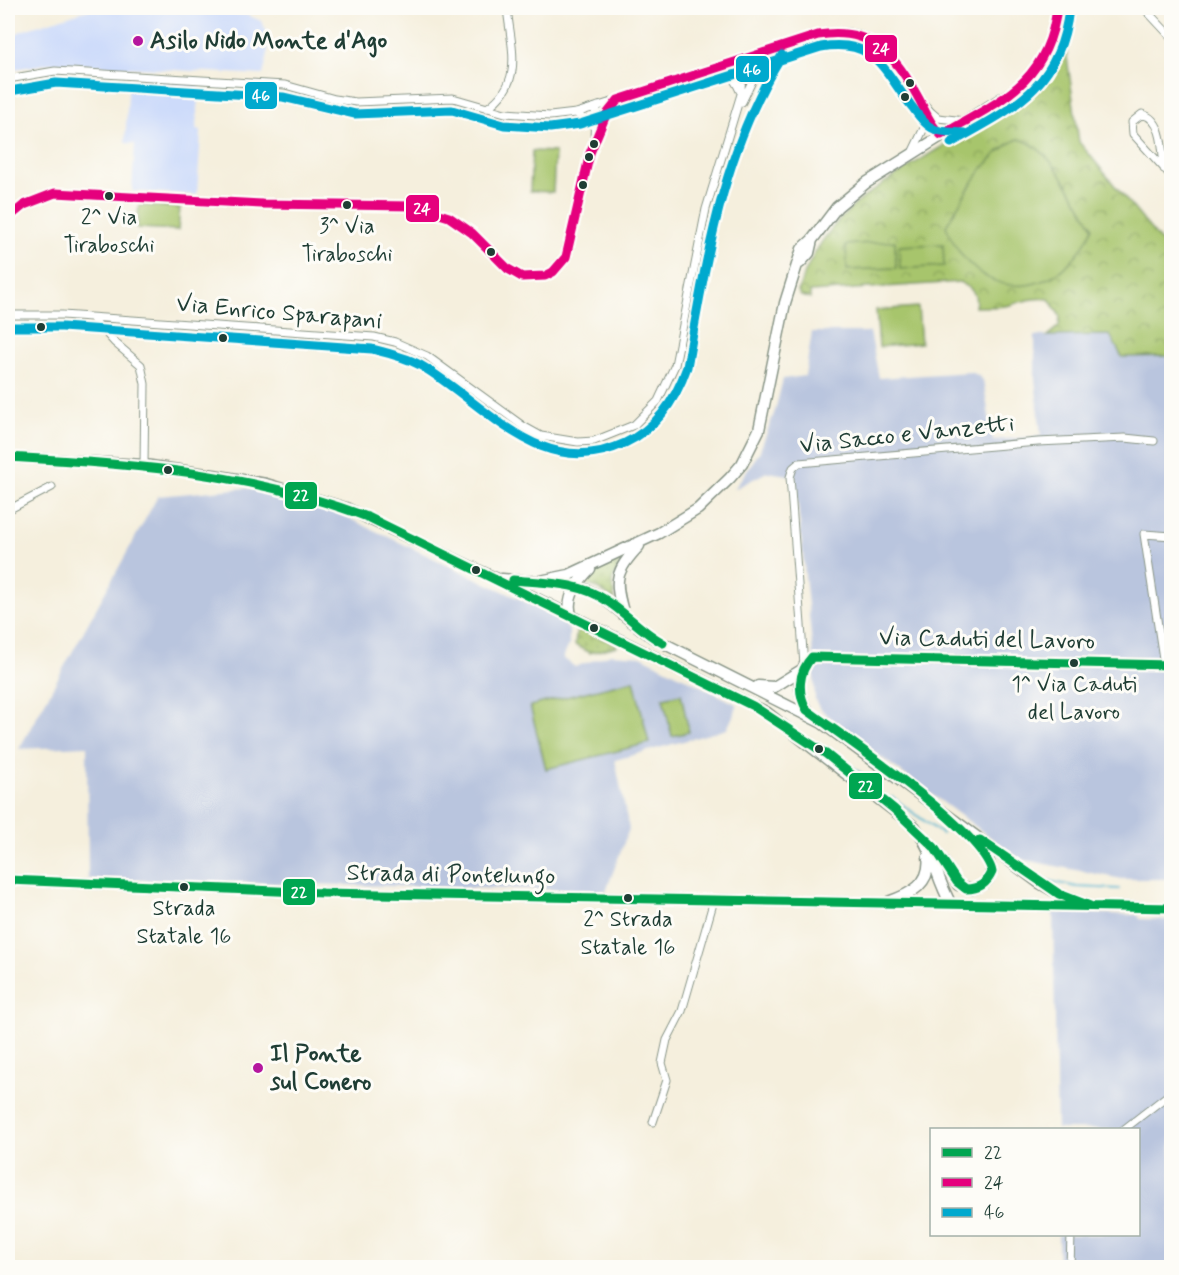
<svg xmlns="http://www.w3.org/2000/svg" width="1179" height="1275" font-family="Mynerve,sans-serif">
<style>
.built{fill:#cddbfa}
.industrial{fill:#b9c5de}
.grass{fill:url(#grass-dots);stroke:#638150;stroke-width:1.5}
.park{fill:url(#park-crowns);stroke:#638150;stroke-width:1.5}
.pitch{fill:#a7c56c;stroke:#638150;stroke-width:1.5}
.lines{fill:none;stroke-linecap:round;stroke-linejoin:round}
.stream{stroke:#50b3cf;stroke-width:2}
.street-casing{stroke:#8a9688;stroke-width:9}
.secondary-casing{stroke:#8a9688;stroke-width:13}
.primary-casing{stroke:#8a9688;stroke-width:13}
.street{stroke:#fff;stroke-width:7}
.secondary{stroke:#fff;stroke-width:10}
.primary{stroke:#fff;stroke-width:10}
.bus-1-casing{stroke:#fdfcf7;stroke-width:14}
.bus-2-casing{stroke:#fdfcf7;stroke-width:14}
.bus-3-casing{stroke:#fdfcf7;stroke-width:14}
.bus-1{stroke:#00a651;stroke-width:9}
.bus-2{stroke:#e5007d;stroke-width:9}
.bus-3{stroke:#00a9ce;stroke-width:9}
.poi-dot{fill:#b5179e;stroke:#fdfcf7;stroke-width:2}
.bus-dot{fill:#1f3d34;stroke:#fdfcf7;stroke-width:2}
.labels{text-anchor:middle;dominant-baseline:central;stroke-width:6;stroke-linejoin:round;paint-order:stroke}
.bus-label{font-size:22px;fill:#1f3d34;stroke:#fdfcf7}
.poi-label{font-size:24px;font-weight:bold;fill:#1f3d34;stroke:#fdfcf7;text-anchor:start}
.street-label{font-size:24px;fill:#1f3d34;stroke:#fdfcf7}
.line-badge{stroke:#fdfcf7;stroke-width:2}
.badge-label{font-size:16px;text-anchor:middle;font-weight:bold;fill:#fff}
</style>
<defs>
<pattern id="grass-dots" width="8" height="8" patternUnits="userSpaceOnUse" patternTransform="scale(1.5)"><rect width="8" height="8" fill="#a7c56c"/><path d="M2 2h.1M6 6h.1" fill="none" stroke="#87a15a" stroke-width="1.8" stroke-linecap="round"/></pattern>
<pattern id="park-crowns" width="20" height="18" patternUnits="userSpaceOnUse" patternTransform="scale(1.5)"><rect width="20" height="18" fill="#a7c56c"/><path d="M2 6a3 3 0 1 1 6 0M12 15a3 3 0 1 1 6 0" fill="none" stroke="#87a15a"/></pattern>
</defs>
<rect width="100%" height="100%" fill="#fdfcf7"/>
<filter id="ink" filterUnits="userSpaceOnUse"><feTurbulence type="fractalNoise" baseFrequency=".0167" numOctaves="2"/><feDisplacementMap in="SourceGraphic" scale="12" xChannelSelector="R" yChannelSelector="G"/><feConvolveMatrix kernelMatrix="1 2 1 2 8 2 1 2 1" color-interpolation-filters="sRGB"/></filter>
<filter id="wash" filterUnits="userSpaceOnUse"><feTurbulence type="fractalNoise" baseFrequency=".008" numOctaves="4" result="noise"/><feDisplacementMap in="SourceGraphic" scale="24" xChannelSelector="R" yChannelSelector="G"/><feGaussianBlur stdDeviation="1.35" result="paint"/><feColorMatrix in="noise" values="0 0 0 0 0 0 0 0 0 0 0 0 0 0 0 0 0 1.4 0 .05"/><feComposite in="paint" operator="in"/></filter>
<g filter="url(#wash)">
<rect width="100%" height="100%" fill="#f5efdd"/>
<path class="built" d="M 94,8 L 155,8 L 247,15 L 261,21 L 268,34 L 268,53 L 263,75 L 52,63 L 8,70 L 8,39 L 21,31 Z
M 129,79 L 199,84 L 196,130 L 201,131 L 197,195 L 132,191 L 135,144 L 125,143 Z"/>
<path class="industrial" d="M 812,332 L 870,332 L 879,378 L 970,372 L 977,375 L 983,380 L 993,440 L 1041,436 L 1035,378 L 1035,336 L 1110,335 L 1123,357 L 1171,356 L 1171,879 L 1122,879 L 1020,859 L 859,741 L 819,708 L 815,699 L 813,655 L 795,476 L 767,472 L 734,489 L 759,453 L 775,411 L 783,379 L 805,376 Z
M 247,488 L 327,508 L 560,618 L 569,630 L 569,645 L 563,658 L 575,667 L 611,654 L 641,656 L 738,705 L 727,729 L 615,760 L 629,829 L 606,891 L 88,879 L 87,746 L 19,749 L 158,496 Z
M 1053,912 L 1138,915 L 1140,919 L 1171,920 L 1171,1267 L 1059,1267 L 1058,1235 L 1138,1234 L 1138,1130 L 1057,1129 Z"/>
<path class="grass" d="M 623,556 L 612,581 L 615,600 L 595,587 L 582,584 L 591,574 Z
M 577,629 L 616,644 L 617,646 L 590,653 L 575,645 Z"/>
<path class="park" d="M 1065,43 L 1079,142 L 1171,254 L 1171,356 L 1122,357 L 1110,335 L 1047,336 L 1059,326 L 1060,316 L 1049,299 C 1034,297 1024,301 1010,305 C 1000,308 986,306 975,307 C 978,293 972,289 960,282 L 810,292 L 810,298 L 801,296 L 798,291 C 821,220 868,192 928,155 C 960,136 991,116 1023,97 C 1043,81 1054,66 1065,43 Z"/>
<path class="pitch" d="M 1018,139 C 1049,144 1077,201 1093,227 C 1060,304 976,306 946,226 C 965,195 984,155 1018,139 Z
M 532,151 L 555,152 L 553,192 L 530,191 Z
M 139,205 L 180,208 L 178,230 L 137,228 Z
M 895,241 L 896,268 L 847,270 L 846,245 Z
M 943,244 L 944,266 L 900,269 L 899,246 Z
M 918,307 L 921,343 L 879,347 L 876,310 Z
M 634,680 L 649,743 L 546,769 L 530,706 Z
M 681,694 L 689,732 L 672,736 L 663,698 Z"/>
<g class="lines">
<path class="stream" d="M 829,750 L 874,783
M 892,797 L 942,834
M 1044,880 L 1077,887 L 1119,889"/>
</g>
</g>
<g filter="url(#ink)">
<g class="lines">
<g class="street-casing">
<path id="street" d="M 1144,8 L 1172,38
M 742,59 L 749,65 L 751,80
M 714,68 C 728,73 734,77 740,91
M 8,79 L 55,71 L 285,85 L 335,99 L 356,102 L 453,98 L 505,113 L 550,116 L 576,113 L 618,100 L 818,35 C 883,17 896,73 931,112 L 938,118 L 965,121
M 742,102 L 759,67 L 772,49
M 487,108 C 525,82 511,48 507,8
M 576,113 L 594,127
M 926,116 L 941,135
M 594,138 L 595,114 L 598,106
M 912,153 L 925,126 L 922,104
M 1164,169 C 1162,150 1164,120 1142,114 L 1132,122 L 1133,134 L 1172,177
M 8,218 L 24,205 L 55,193 L 262,204 L 414,206 L 449,217 L 472,233 L 508,269 L 522,277 L 545,276 L 553,272 L 566,257 C 580,213 585,135 616,102
M 8,315 L 62,315 L 374,337 L 395,342 L 427,356 L 523,426 L 541,436 L 578,442 L 594,441 L 634,425 L 658,401 L 675,365 L 706,209 L 741,94 L 742,59
M 93,319 L 114,342 L 141,365 L 145,384 L 144,465
M 8,510 L 52,487
M 804,665 L 790,477 L 793,468 L 799,463 L 1038,442 L 1125,438 L 1154,441
M 1164,665 L 1144,534 L 1172,536
M 653,1122 L 667,1080 L 662,1063 L 667,1040 L 682,1011 L 714,900
M 1123,1130 L 1172,1092
M 1070,1268 L 1071,1234"/>
</g>
<g class="secondary-casing">
<path id="secondary" d="M 800,263 L 809,253 L 812,240
M 8,457 L 144,465 L 214,475 L 266,484 L 346,508 L 497,579 L 766,712 L 915,827 C 934,851 936,879 951,904
M 502,579 C 532,582 576,579 602,598 C 621,611 637,628 657,640 L 822,723 L 1038,882 L 1059,894 L 1090,906
M 535,582 L 569,575 L 659,533 L 698,509 L 730,478 L 742,464 L 759,430 L 785,303 L 802,249 L 812,240 L 837,207 L 866,183 L 1015,90 L 1038,70 L 1053,43 L 1057,8
M 624,615 C 614,581 614,572 639,546
M 572,617 C 564,599 577,582 590,569
M 758,686 L 774,687 L 803,669
M 814,717 C 798,703 793,671 812,657 L 1172,665
M 932,848 L 943,860 L 958,885 L 972,889 C 1001,882 992,858 975,844
M 888,902 C 911,894 932,884 928,856"/>
</g>
<g class="primary-casing">
<path id="primary" d="M 8,880 L 323,893 L 1172,908"/>
</g>
<use href="#street" class="street"/>
<use href="#secondary" class="secondary"/>
<use href="#primary" class="primary"/>
<g class="bus-1-casing">
<path id="bus-1" d="M 8,457 C 134,464 251,472 370,518 L 753,706 L 826,754 L 894,809 L 934,847 L 957,882 L 966,889 C 978,889 987,884 992,872 C 984,831 846,739 807,710 C 797,693 798,672 812,657 L 1172,665
M 513,580 C 545,583 580,582 607,601 C 627,614 642,632 663,643
M 980,840 L 1059,894 L 1090,906
M 8,880 L 323,893 L 1172,908"/>
</g>
<g class="bus-2-casing">
<path id="bus-2" d="M 8,218 L 24,205 L 55,193 L 262,204 L 414,206 L 449,217 L 472,233 L 508,269 L 522,277 L 545,276 L 553,272 L 566,257 L 590,153 L 606,115 L 618,100 L 818,35 C 872,26 895,55 919,99 C 926,112 930,125 941,135 C 1000,101 1048,83 1057,8"/>
</g>
<g class="bus-3-casing">
<path id="bus-3" d="M 10,91 L 56,83 L 283,97 L 355,114 L 452,110 L 504,125 L 550,128 L 580,124 L 821,47 C 877,38 883,71 913,108 C 918,115 924,124 932,128 C 940,133 954,132 964,133
M 951,143 C 1013,108 1060,88 1069,9
M 8,327 L 62,327 L 372,349 C 388,353 405,357 420,365 C 485,402 540,483 625,443 C 657,428 676,399 687,367 C 707,257 722,152 782,55"/>
</g>
<use href="#bus-1" class="bus-1"/>
<use href="#bus-2" class="bus-2"/>
<use href="#bus-3" class="bus-3"/>
</g>
</g>
<g class="poi-dot">
<circle cx="138" cy="41" r="6"/>
<circle cx="258" cy="1068" r="6"/>
</g>
<g class="bus-dot">
<circle cx="910" cy="83" r="5"/>
<circle cx="905" cy="97" r="5"/>
<circle cx="594" cy="144" r="5"/>
<circle cx="589" cy="157" r="5"/>
<circle cx="583" cy="185" r="5"/>
<circle cx="109" cy="196" r="5"/>
<circle cx="347" cy="205" r="5"/>
<circle cx="491" cy="252" r="5"/>
<circle cx="41" cy="327" r="5"/>
<circle cx="223" cy="338" r="5"/>
<circle cx="168" cy="470" r="5"/>
<circle cx="476" cy="570" r="5"/>
<circle cx="594" cy="628" r="5"/>
<circle cx="1074" cy="663" r="5"/>
<circle cx="819" cy="749" r="5"/>
<circle cx="184" cy="887" r="5"/>
<circle cx="628" cy="898" r="5"/>
</g>
<g class="labels">
<g class="bus-label">
<text x="109" y="218">2^ Via<tspan x="109" dy="28">Tiraboschi</tspan></text>
<text x="347" y="227">3^ Via<tspan x="347" dy="28">Tiraboschi</tspan></text>
<text x="1074" y="685">1^ Via Caduti<tspan x="1074" dy="28">del Lavoro</tspan></text>
<text x="184" y="909">Strada<tspan x="184" dy="28">Statale 16</tspan></text>
<text x="628" y="920">2^ Strada<tspan x="628" dy="28">Statale 16</tspan></text>
</g>
<g class="poi-label">
<text x="150" y="41">Asilo Nido Monte d'Ago</text>
<text x="270" y="1054">Il Ponte<tspan x="270" dy="28">sul Conero</tspan></text>
</g>
<g class="street-label">
<text transform="translate(279 313) rotate(5)">Via Enrico Sparapani</text>
<text transform="translate(907 435) rotate(-6)">Via Sacco e Vanzetti</text>
<text transform="translate(987 640) rotate(1)">Via Caduti del Lavoro</text>
<text transform="translate(451 875) rotate(1)">Strada di Pontelungo</text>
</g>
</g>
<g class="line-badge">
<rect x="864" y="34" width="34" height="29" rx="6" fill="#e5007d"/>
<rect x="735" y="55" width="35" height="28" rx="6" fill="#00a9ce"/>
<rect x="244" y="81" width="34" height="29" rx="6" fill="#00a9ce"/>
<rect x="405" y="194" width="35" height="29" rx="6" fill="#e5007d"/>
<rect x="284" y="481" width="34" height="29" rx="6" fill="#00a651"/>
<rect x="848" y="772" width="35" height="28" rx="6" fill="#00a651"/>
<rect x="282" y="878" width="34" height="28" rx="6" fill="#00a651"/>
</g>
<g class="badge-label">
<text x="881" y="54">24</text>
<text x="752" y="75">46</text>
<text x="261" y="101">46</text>
<text x="422" y="214">24</text>
<text x="301" y="501">22</text>
<text x="866" y="792">22</text>
<text x="299" y="898">22</text>
</g>
<rect width="1179" height="1275" fill="none" stroke="#fdfcf7" stroke-width="30"/>
<rect x="930" y="1128" width="210" height="108" fill="#fdfcf7" stroke="#a4b0a9" stroke-width="1.5"/>
<rect x="942" y="1148" width="30" height="9" fill="#00a651" stroke="#a4b0a9" stroke-width="1.5"/>
<text x="984" y="1158" font-size="18" fill="#1f3d34">22</text>
<rect x="942" y="1178" width="30" height="9" fill="#e5007d" stroke="#a4b0a9" stroke-width="1.5"/>
<text x="984" y="1188" font-size="18" fill="#1f3d34">24</text>
<rect x="942" y="1208" width="30" height="9" fill="#00a9ce" stroke="#a4b0a9" stroke-width="1.5"/>
<text x="984" y="1218" font-size="18" fill="#1f3d34">46</text>
</svg>
